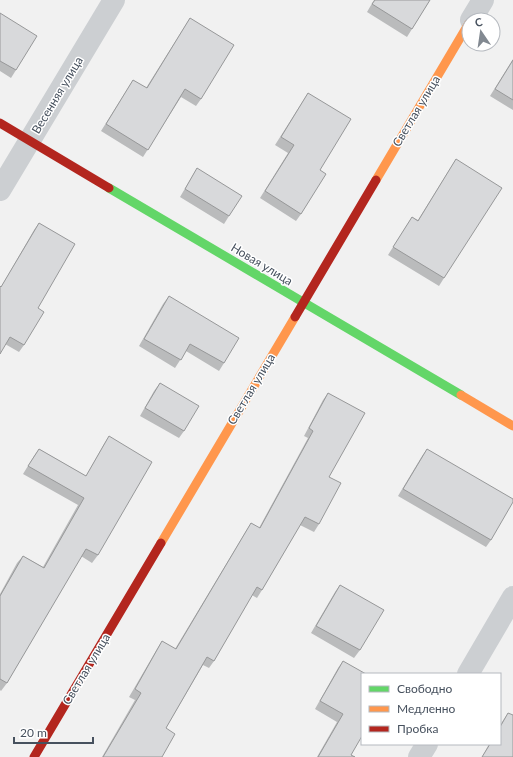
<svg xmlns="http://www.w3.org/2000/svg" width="513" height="757" font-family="Lato,sans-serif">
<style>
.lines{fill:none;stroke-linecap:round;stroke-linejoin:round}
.street{stroke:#cccfd2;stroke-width:22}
.fast{stroke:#63d668;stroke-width:9}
.slow{stroke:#ff974d;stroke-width:9}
.jam{stroke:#b3261e;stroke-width:9}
.wall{fill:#babbbc}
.building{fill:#d8d9db;stroke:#979899}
.labels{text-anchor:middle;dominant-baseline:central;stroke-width:3;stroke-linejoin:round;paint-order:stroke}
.street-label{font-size:12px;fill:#47515e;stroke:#fff}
</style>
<rect width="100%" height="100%" fill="#f1f1f1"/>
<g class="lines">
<path class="street" d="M 471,20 L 483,0
M 0,190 L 114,0
M 468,674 L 513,597
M 419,757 L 427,744"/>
<path class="fast" d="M 109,188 L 461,395"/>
<path class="slow" d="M 376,180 L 469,23
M 461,395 L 513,426
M 161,543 L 295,317"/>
<path class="jam" d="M 0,123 L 109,188
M 295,317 L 376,180
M 34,757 L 161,543"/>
</g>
<path class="wall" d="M 374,0 L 430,0 L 407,37 L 367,12 Z
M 0,13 L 16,70 L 11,78 L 0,71 Z
M 190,18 L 201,99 L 196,106 L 181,97 L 143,157 L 101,131 L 133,80 L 146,88 Z
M 513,59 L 513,110 L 490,96 Z
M 308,93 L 320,170 L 301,214 L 296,221 L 260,198 L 288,153 L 275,145 Z
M 456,159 L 444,278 L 439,286 L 388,255 L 412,217 L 418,220 Z
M 197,168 L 229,216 L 224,224 L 180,197 Z
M 39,223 L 38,308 L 24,345 L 19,352 L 5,344 L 1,287 L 34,230 Z
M 169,296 L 224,363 L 219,371 L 186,351 L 175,368 L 139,346 L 163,304 Z
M 160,383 L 184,431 L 179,438 L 140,416 L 154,391 Z
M 328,393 L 329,477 L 319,524 L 314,532 L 300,525 L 262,590 L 257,598 L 252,595 L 214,661 L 209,668 L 203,665 L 166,728 L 162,757 L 102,757 L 135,700 L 129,697 L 157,649 L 162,641 L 175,649 L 246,531 L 251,523 L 259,528 L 308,438 L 304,436 L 323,400 Z
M 109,436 L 98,555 L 92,563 L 81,556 L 7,683 L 1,691 L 0,690 L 0,594 L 17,563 L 23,556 L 43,567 L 78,505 L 23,474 L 34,456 L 39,449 L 86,476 L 104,444 Z
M 427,449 L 491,540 L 486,547 L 398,496 L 422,456 Z
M 340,585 L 360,650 L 354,658 L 311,633 L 335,592 Z
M 343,661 L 351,755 L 355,757 L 317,757 L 337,722 L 315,709 L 338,668 Z
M 508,713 L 513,757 L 482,757 L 489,744 L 500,744 L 500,725 Z"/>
<path class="building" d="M 375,0 L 430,0 L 412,29 L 372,4 Z
M 0,13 L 37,36 L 16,70 L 0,61 Z
M 190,18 L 234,45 L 201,99 L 185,89 L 148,150 L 106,124 L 133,80 L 147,88 Z
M 513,60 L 513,100 L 495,89 Z
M 308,93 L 351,119 L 320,170 L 326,174 L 301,214 L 265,191 L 294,145 L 281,137 Z
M 456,159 L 502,188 L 444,278 L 393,247 L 412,217 L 418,221 Z
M 197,168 L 242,196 L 229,216 L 185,189 Z
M 39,223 L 75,244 L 38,308 L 44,312 L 24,345 L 10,337 L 0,354 L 0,286 L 1,287 Z
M 169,296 L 239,338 L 224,363 L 190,344 L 181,360 L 144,339 Z
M 160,383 L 199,406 L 184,431 L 145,408 Z
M 328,393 L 365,413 L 329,477 L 341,483 L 319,524 L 305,517 L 262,590 L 257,587 L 214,661 L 207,657 L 166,728 L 175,734 L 162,757 L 103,757 L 141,693 L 135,689 L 162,641 L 176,649 L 251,523 L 260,528 L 313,431 L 309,428 Z
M 109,436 L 152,462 L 98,555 L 86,549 L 7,683 L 0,679 L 0,596 L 23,556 L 44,568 L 84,498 L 28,466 L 39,449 L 86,476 Z
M 427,449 L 513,499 L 513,502 L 491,540 L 403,489 Z
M 340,585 L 384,610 L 360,650 L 316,626 Z
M 343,661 L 366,674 L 362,674 L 362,736 L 351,755 L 355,757 L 318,757 L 343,714 L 320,701 Z
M 508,713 L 513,715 L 513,757 L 482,757 L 490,744 L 500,744 L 500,727 Z"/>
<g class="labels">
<g class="street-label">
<text transform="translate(57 95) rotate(-59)">Весенняя улица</text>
<text transform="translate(416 111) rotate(-59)">Светлая улица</text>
<text transform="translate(262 264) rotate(31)">Новая улица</text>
<text transform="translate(251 389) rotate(-59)">Светлая улица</text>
<text transform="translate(86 669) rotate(-59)">Светлая улица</text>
</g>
</g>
<rect x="361" y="673" width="140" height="72" fill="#ffffff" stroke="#b5b9bf"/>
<rect x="369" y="686" width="20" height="6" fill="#63d668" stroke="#b5b9bf"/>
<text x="397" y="693" font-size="12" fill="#47515e">Свободно</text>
<rect x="369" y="706" width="20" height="6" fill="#ff974d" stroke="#b5b9bf"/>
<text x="397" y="713" font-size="12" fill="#47515e">Медленно</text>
<rect x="369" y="726" width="20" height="6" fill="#b3261e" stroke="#b5b9bf"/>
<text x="397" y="733" font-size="12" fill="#47515e">Пробка</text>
<g transform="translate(481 32) rotate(347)"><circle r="19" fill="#ffffff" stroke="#b5b9bf"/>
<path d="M0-3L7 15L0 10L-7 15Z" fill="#828991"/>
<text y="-6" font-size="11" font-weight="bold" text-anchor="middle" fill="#47515e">С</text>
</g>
<path d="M14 737v6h79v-6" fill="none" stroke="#47515e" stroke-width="2"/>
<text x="20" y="737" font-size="12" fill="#47515e" stroke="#ffffff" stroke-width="3" paint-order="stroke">20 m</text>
</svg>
